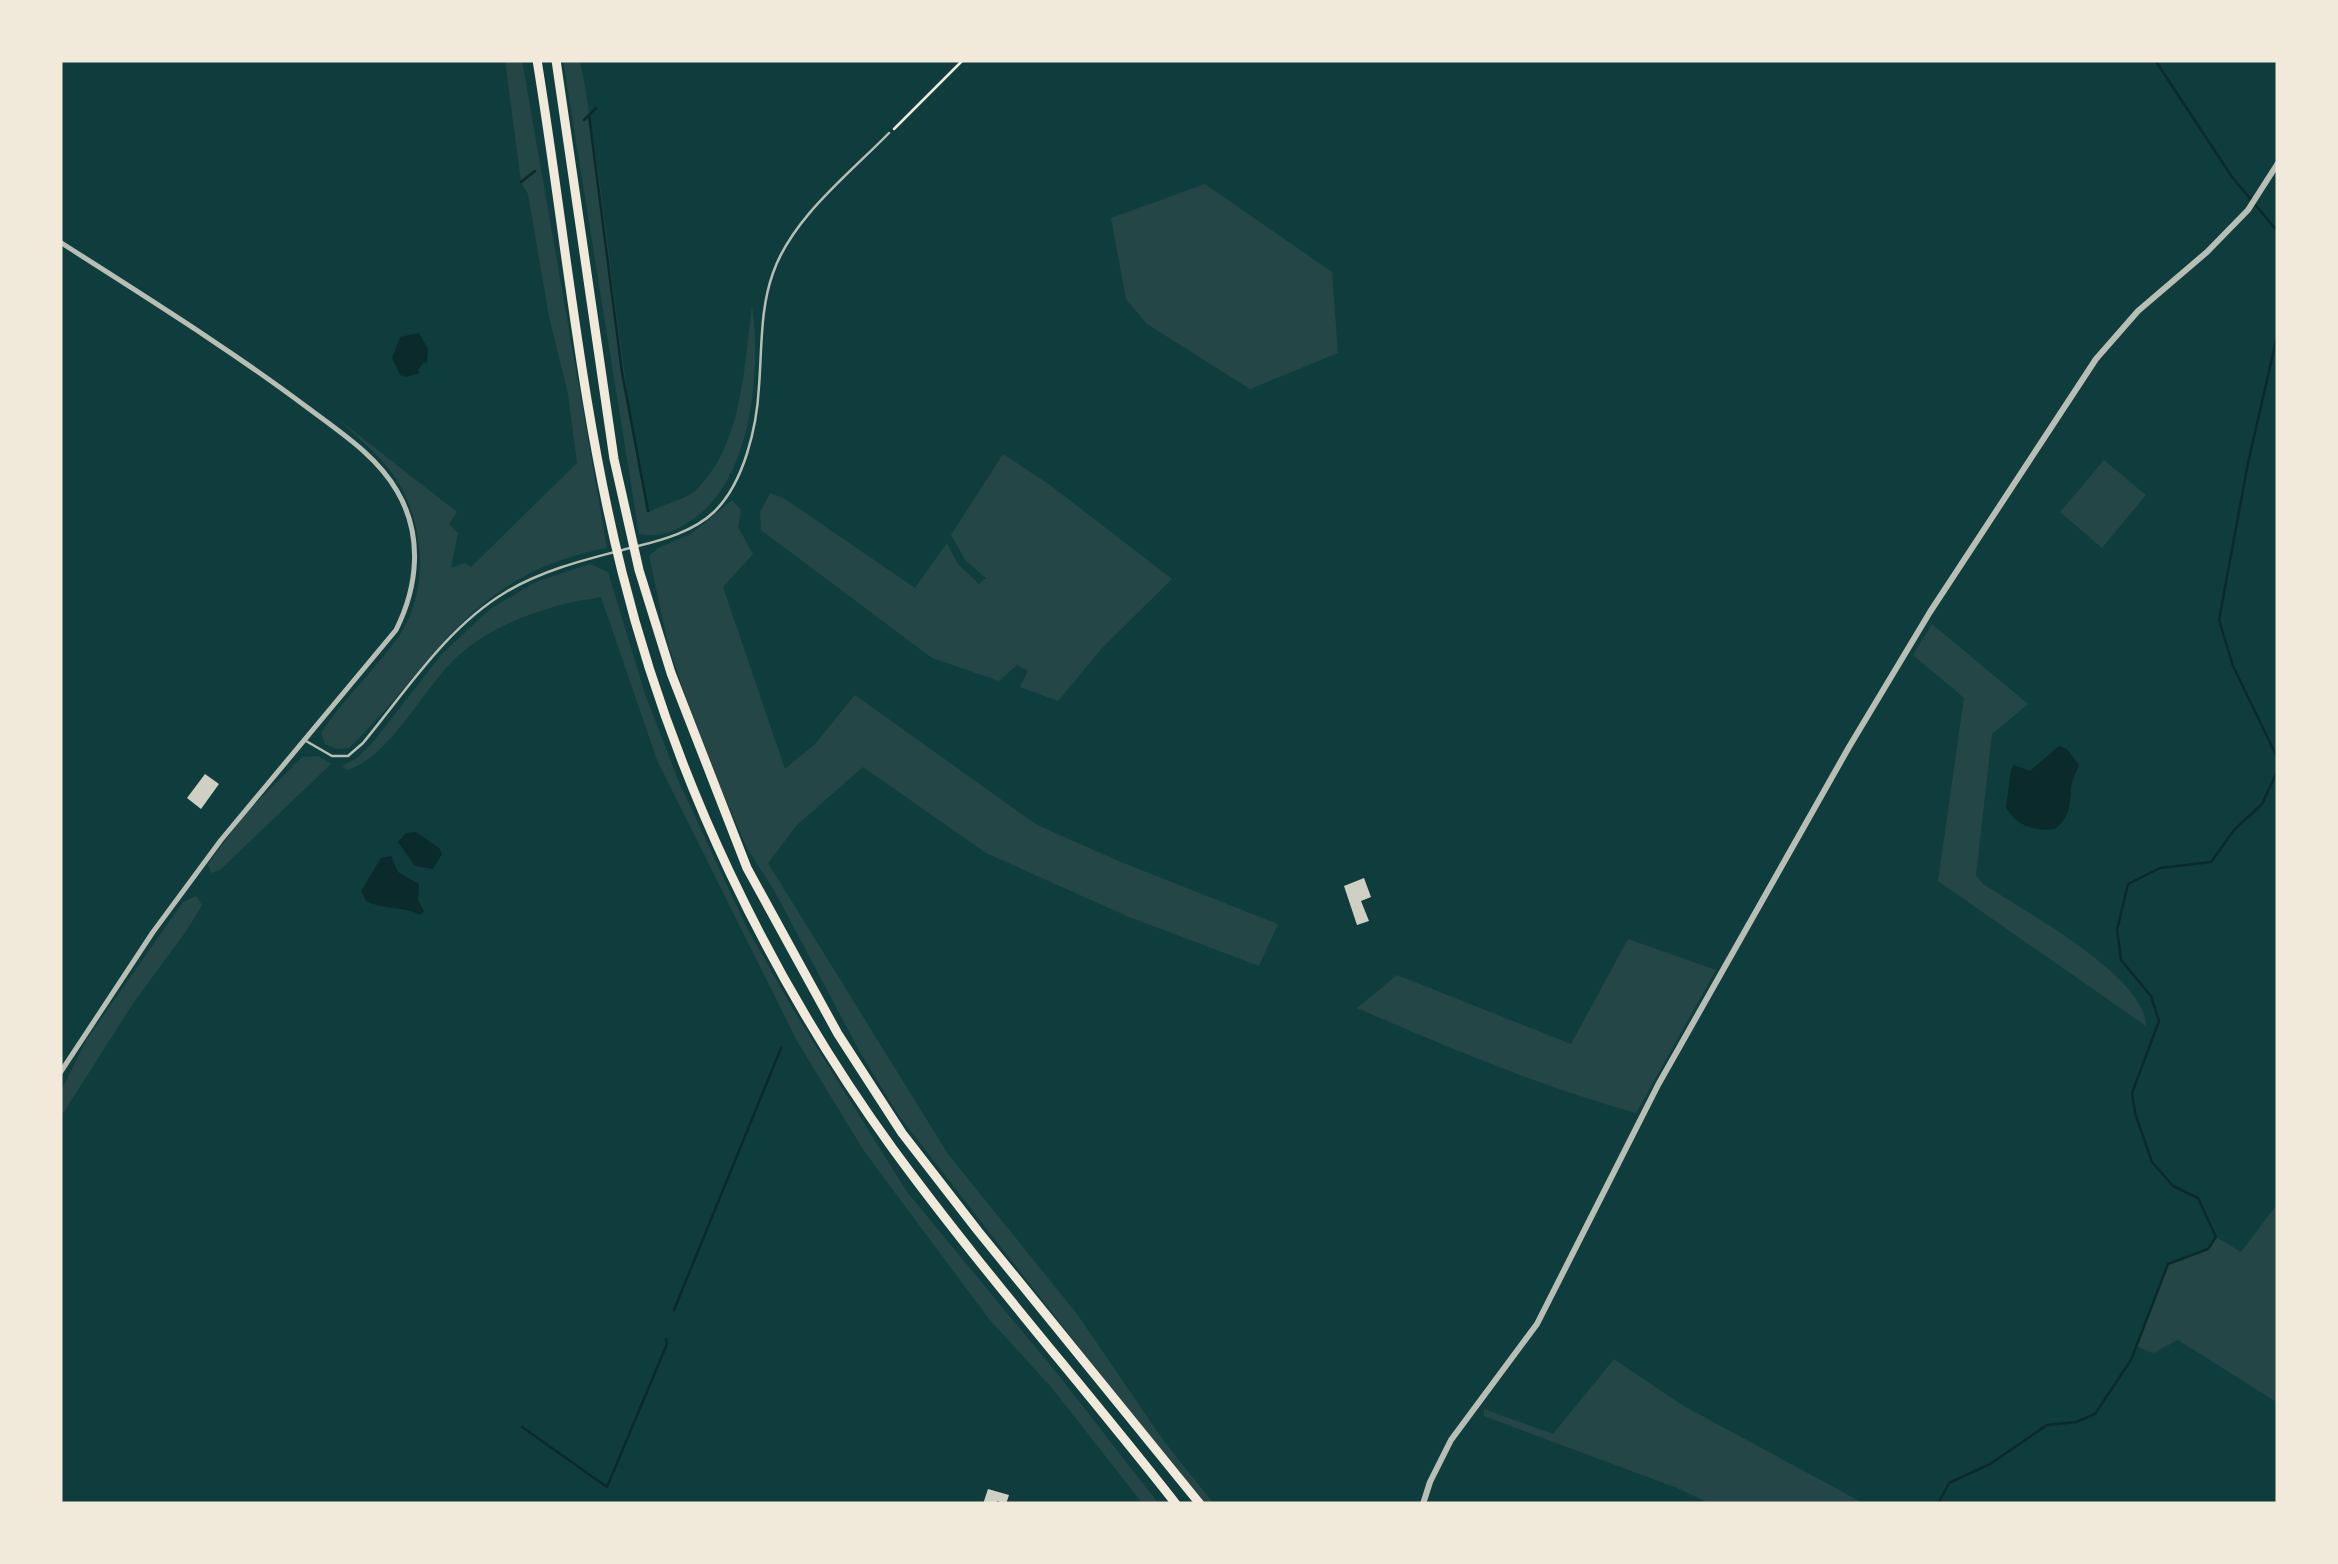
<svg xmlns="http://www.w3.org/2000/svg" width="2338" height="1564" font-family="'DM Sans',sans-serif">
<style>
.green{fill:#244646}
.water{fill:#0a2a2b}
.lines{fill:none;stroke-linecap:round;stroke-linejoin:round}
.stream{stroke:#0a2a2b;stroke-width:2.5}
.building{fill:#cfcfc3}
.path{stroke:#f1e9da;stroke-width:2.5}
.service{stroke:#b8beb3;stroke-width:2.5}
.minor{stroke:#b8beb3;stroke-width:5}
.tertiary{stroke:#b8beb3;stroke-width:6}
.trunk{stroke:#f1e9da;stroke-width:9}
</style>
<rect width="100%" height="100%" fill="#0f3d3e"/>
<path class="green" d="M 505,60 L 522,60 L 607,548 C 469,574 439,660 349,748 L 337,749 L 325,744 L 321,733 C 344,698 375,670 399,636 C 428,594 425,531 401,487 C 386,460 360,440 338,419 L 457,512 L 449,524 L 458,533 L 451,568 L 465,563 L 471,567 L 577,463 L 568,394 L 549,317 L 528,194 L 521,182 Z
M 563,60 L 580,60 C 609,210 616,363 649,512 C 662,504 687,500 697,489 C 743,444 744,365 752,306 C 762,371 751,484 690,521 C 674,532 659,538 639,534 Z
M 1205,184 L 1332,272 L 1338,353 L 1250,389 L 1147,324 L 1126,299 L 1111,218 Z
M 1003,454 L 1050,485 L 1172,579 L 1103,647 L 1058,701 L 1020,687 L 1028,671 L 1017,665 L 999,681 L 932,658 L 761,530 L 760,512 L 770,493 L 785,499 L 915,588 L 947,543 L 958,564 L 979,584 L 986,578 L 966,561 L 951,535 Z
M 2104,460 L 2146,495 L 2102,548 L 2060,512 Z
M 732,500 L 741,510 L 738,527 L 753,554 L 723,587 L 785,769 L 815,744 L 855,695 L 1037,825 L 1121,862 L 1278,924 L 1259,966 L 1129,917 L 986,853 L 863,767 L 797,825 L 768,863 L 948,1154 L 1077,1314 L 1163,1440 L 1214,1504 L 1201,1504 L 899,1116 L 860,1052 L 775,892 L 747,848 L 706,755 L 669,648 L 649,556 L 658,548 L 691,534 Z
M 590,564 L 608,572 L 645,694 L 679,782 L 746,926 L 794,1011 L 907,1192 L 1060,1377 L 1159,1504 L 1143,1504 L 1051,1387 L 989,1319 L 864,1151 L 797,1041 L 657,760 L 601,597 C 547,605 487,624 448,666 C 421,695 386,759 347,770 L 342,766 L 357,758 L 373,742 L 442,654 L 490,609 L 538,581 Z
M 1932,624 L 2028,704 L 1992,734 L 1976,875 L 1983,884 C 2024,911 2146,976 2146,1026 L 1938,881 L 1964,698 L 1913,655 Z
M 318,756 L 331,764 L 220,870 L 211,873 L 208,864 L 245,814 L 302,757 Z
M 196,896 L 202,905 L 187,930 L 134,1002 L 60,1118 L 60,1093 L 87,1039 L 183,902 Z
M 1628,939 L 1716,970 L 1636,1113 C 1539,1086 1449,1048 1357,1008 L 1397,975 L 1571,1044 Z
M 2278,1203 L 2278,1403 L 2178,1340 L 2153,1353 L 2136,1346 L 2168,1264 L 2208,1249 L 2216,1237 L 2241,1252 Z
M 1614,1359 L 1682,1405 L 1865,1504 L 1711,1504 L 1677,1488 L 1484,1416 L 1484,1409 L 1553,1434 Z"/>
<path class="water" d="M 419,333 L 428,349 L 427,363 L 424,362 L 418,370 L 420,373 L 406,377 L 400,375 L 392,358 L 400,337 Z
M 2059,746 L 2067,749 L 2079,765 C 2077,772 2071,781 2071,790 C 2070,806 2069,818 2055,829 C 2035,832 2016,826 2006,807 L 2011,769 L 2014,765 L 2030,771 Z
M 416,832 L 439,848 L 442,854 L 433,869 L 415,866 L 398,842 L 406,833 Z
M 391,856 L 398,872 L 419,884 L 418,900 L 424,911 L 421,915 C 403,906 384,910 366,901 L 361,891 L 381,858 Z"/>
<g class="lines">
<path class="stream" d="M 2155,60 L 2232,177 L 2278,232
M 589,115 L 622,372 L 648,511
M 584,120 L 596,108
M 521,182 L 535,171
M 2278,332 L 2248,463 L 2219,620 L 2233,666 L 2278,759
M 674,1310 L 781,1048
M 522,1427 L 607,1487 L 667,1344 L 666,1339
M 1938,1504 L 1949,1483 L 1990,1464 L 2047,1425 L 2076,1422 L 2095,1414 L 2131,1360 L 2168,1264 L 2208,1249 L 2216,1237 L 2198,1198 L 2173,1186 L 2152,1162 L 2135,1113 L 2132,1093 L 2159,1021 L 2151,996 L 2121,960 L 2117,930 L 2128,884 L 2160,868 L 2211,862 L 2234,830 L 2262,804 L 2278,770"/>
</g>
<path class="building" d="M 205,774 L 219,784 L 201,809 L 187,798 Z
M 1364,878 L 1371,897 L 1361,901 L 1369,921 L 1357,925 L 1344,886 Z
M 988,1489 L 1009,1495 L 1006,1504 L 997,1501 L 996,1504 L 983,1504 Z"/>
<g class="lines">
<path class="path" d="M 894,129 L 963,60"/>
<path class="service" d="M 638,546 C 663,540 694,531 714,512 C 744,483 757,427 759,386 C 762,348 760,309 773,273 C 792,218 849,174 889,133
M 306,741 L 332,756 L 348,756 L 363,743 C 406,691 447,627 506,592 C 544,569 588,559 630,548"/>
<path class="minor" d="M 60,242 C 144,296 228,348 308,408 C 340,432 377,456 397,491 C 423,535 418,586 396,630 L 221,840 L 153,932 L 60,1073"/>
<path class="tertiary" d="M 1423,1504 L 1430,1482 L 1451,1440 L 1537,1324 L 1658,1085 L 1849,747 L 1930,612 L 2096,359 L 2138,311 L 2207,252 L 2248,210 L 2278,163"/>
<path class="trunk" d="M 537,60 C 565,231 580,404 622,572 C 673,777 769,978 893,1149 C 982,1271 1083,1385 1176,1504
M 556,60 L 614,459 L 639,570 L 671,673 L 747,868 L 838,1034 L 902,1133 L 978,1231 L 1200,1504"/>
</g>
<rect width="2338" height="1564" fill="none" stroke="#f1e9da" stroke-width="125"/>
</svg>
